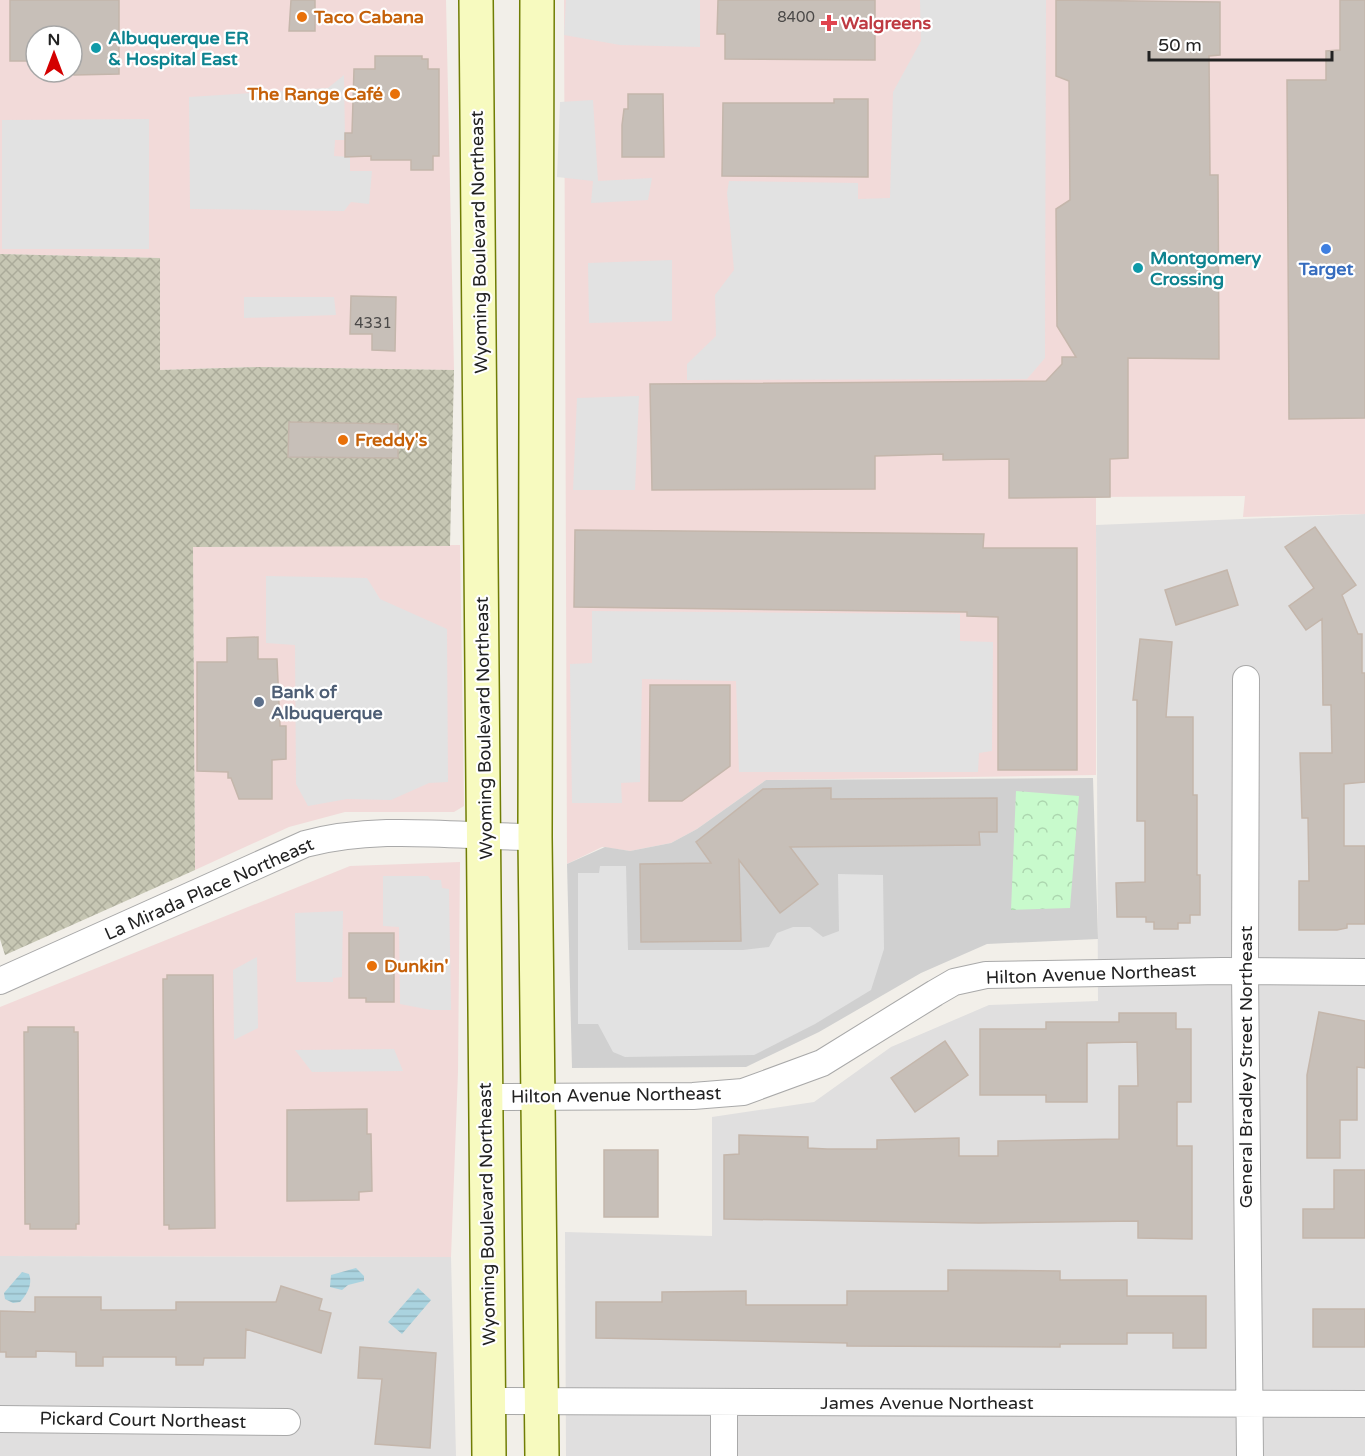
<svg xmlns="http://www.w3.org/2000/svg" width="1365" height="1456" font-family="'Varela Round',sans-serif">
<style>
.residential{fill:#e0dfdf}
.commercial{fill:#f2dad9;fill-rule:evenodd}
.religious{fill:#d0d0d0}
.construction{fill:url(#construction-cross-hatch)}
.park{fill:url(#park-crowns)}
.parking{fill:#e2e2e2}
.water{fill:url(#water-rules)}
.building{fill:#c7bfb8;stroke:#c4b6ab;stroke-width:1.5}
.lines{fill:none;stroke-linecap:round;stroke-linejoin:round}
.street-casing{stroke:#a9a9a9;stroke-width:28}
.secondary-casing{stroke:#707d05;stroke-width:36}
.street{stroke:#fff;stroke-width:26}
.secondary{stroke:#f7fabf;stroke-width:33}
.food-dot{fill:#e8710a;stroke:#fff;stroke-width:2}
.health-dot{fill:#e0444e;stroke:#fff;stroke-width:2}
.culture-dot{fill:#0f9aa8;stroke:#fff;stroke-width:2}
.shop-dot{fill:#3f7fe0;stroke:#fff;stroke-width:2}
.service-dot{fill:#5c6f8a;stroke:#fff;stroke-width:2}
.labels{text-anchor:middle;dominant-baseline:central;stroke-width:4.5;stroke-linejoin:round;paint-order:stroke}
.number-label{font-size:15px;fill:#4b4948}
.food-label{font-size:18px;font-weight:bold;fill:#c56008;stroke:#fff;text-anchor:start}
.health-label{font-size:18px;font-weight:bold;fill:#be3a42;stroke:#fff;text-anchor:start}
.culture-label{font-size:18px;font-weight:bold;fill:#0d838f;stroke:#fff;text-anchor:start}
.street-label{font-size:18px;fill:#222;stroke:#fff}
.shop-label{font-size:18px;font-weight:bold;fill:#366cbe;stroke:#fff}
.service-label{font-size:18px;font-weight:bold;fill:#4e5e75;stroke:#fff;text-anchor:start}
</style>
<defs>
<pattern id="construction-cross-hatch" width="8" height="8" patternUnits="userSpaceOnUse" patternTransform="scale(1.5)"><rect width="8" height="8" fill="#c7c7b4"/><path d="M0 0l8 8M0 8l8-8" fill="none" stroke="#abab9a"/></pattern>
<pattern id="park-crowns" width="20" height="18" patternUnits="userSpaceOnUse" patternTransform="scale(1.5)"><rect width="20" height="18" fill="#c8facc"/><path d="M2 6a3 3 0 1 1 6 0M12 15a3 3 0 1 1 6 0" fill="none" stroke="#acd6af"/></pattern>
<pattern id="water-rules" width="6" height="5" patternUnits="userSpaceOnUse" patternTransform="scale(1.5)"><rect width="6" height="5" fill="#aad3df"/><path d="M0 2.5h6" fill="none" stroke="#92b5bf"/></pattern>
</defs>
<rect width="100%" height="100%" fill="#f2efe9"/>
<path class="residential" d="M 1365,514 L 1365,1456 L 566,1456 L 565,1232 L 712,1236 L 712,1117 L 814,1102 L 891,1047 L 989,1005 L 1098,1001 L 1096,525 Z
M 0,1256 L 451,1257 L 456,1456 L 0,1456 Z"/>
<path class="commercial" d="M 0,0 L 446,0 L 454,370 L 259,367 L 159,370 L 160,258 L 0,254 ZM 36,36 L 72,36 L 72,72 L 36,72 Z
M 564,0 L 1365,0 L 1365,514 L 1243,517 L 1245,496 L 1096,497 L 1096,775 L 766,780 L 697,829 L 671,843 L 630,851 L 602,847 L 567,864 Z
M 460,545 L 464,806 L 454,812 L 345,812 L 289,827 L 195,870 L 193,547 Z
M 460,862 L 458,1072 L 451,1257 L 0,1256 L 0,1007 L 350,866 Z"/>
<path class="religious" d="M 1093,778 L 1098,939 L 987,944 L 921,973 L 819,1032 L 746,1067 L 572,1068 L 567,864 L 605,847 L 630,851 L 671,843 L 697,829 L 766,780 Z"/>
<path class="construction" d="M 0,254 L 160,258 L 160,370 L 259,367 L 454,370 L 450,546 L 193,547 L 195,870 L 5,955 L 0,939 Z"/>
<path class="park" d="M 1016,791 L 1079,796 L 1070,908 L 1011,910 Z"/>
<path class="parking" d="M 566,0 L 700,0 L 700,47 L 620,45 L 564,35 Z
M 920,0 L 1046,0 L 1045,358 L 1027,379 L 687,380 L 687,364 L 716,336 L 715,295 L 734,270 L 727,193 L 729,181 L 858,183 L 858,199 L 890,198 L 893,92 L 921,41 Z
M 344,75 L 345,140 L 335,140 L 334,156 L 350,157 L 350,171 L 372,171 L 369,204 L 351,202 L 344,211 L 190,209 L 189,97 L 328,88 Z
M 593,100 L 598,181 L 652,178 L 648,200 L 591,203 L 593,181 L 557,177 L 560,102 Z
M 149,119 L 149,249 L 2,249 L 2,120 Z
M 672,260 L 672,321 L 589,323 L 588,263 Z
M 244,297 L 334,297 L 336,315 L 244,318 Z
M 639,396 L 635,490 L 573,490 L 577,398 Z
M 266,576 L 367,578 L 380,599 L 447,629 L 448,782 L 429,783 L 391,800 L 347,799 L 308,806 L 296,784 L 295,645 L 266,643 Z
M 592,611 L 960,614 L 960,641 L 993,642 L 992,751 L 979,753 L 978,772 L 739,772 L 736,681 L 642,679 L 640,782 L 621,783 L 622,803 L 572,803 L 570,664 L 592,663 Z
M 600,866 L 626,866 L 628,950 L 743,950 L 769,947 L 777,933 L 793,927 L 810,927 L 823,937 L 839,931 L 838,874 L 883,875 L 884,949 L 871,990 L 815,1024 L 754,1055 L 625,1057 L 613,1052 L 598,1024 L 578,1024 L 578,873 L 599,873 Z
M 383,876 L 428,876 L 431,880 L 441,880 L 442,888 L 449,889 L 451,1010 L 431,1010 L 400,1004 L 399,927 L 383,926 Z
M 343,911 L 342,977 L 333,978 L 333,982 L 296,982 L 295,913 Z
M 257,957 L 258,1028 L 234,1040 L 233,970 Z
M 394,1049 L 403,1071 L 312,1072 L 295,1050 Z"/>
<path class="water" d="M 356,1268 L 364,1276 L 364,1281 L 348,1285 L 342,1290 L 330,1287 L 331,1275 Z
M 22,1272 L 29,1274 C 33,1284 27,1294 20,1302 L 13,1303 L 5,1299 L 4,1293 Z
M 418,1288 L 431,1300 L 402,1334 L 388,1322 Z"/>
<path class="building" d="M 10,0 L 119,0 L 119,74 L 74,75 L 72,36 L 36,36 L 36,61 L 10,61 Z
M 291,0 L 315,0 L 315,31 L 289,31 Z
M 718,0 L 875,0 L 875,60 L 725,59 L 725,34 L 717,34 Z
M 1056,0 L 1220,2 L 1220,55 L 1209,56 L 1210,175 L 1218,175 L 1219,359 L 1128,358 L 1128,458 L 1110,459 L 1110,497 L 1009,498 L 1009,459 L 943,460 L 943,454 L 875,456 L 875,489 L 652,490 L 650,384 L 1046,381 L 1062,364 L 1062,357 L 1076,357 L 1057,326 L 1056,209 L 1070,200 L 1069,81 L 1056,76 Z
M 1340,0 L 1365,0 L 1365,418 L 1289,419 L 1287,80 L 1326,80 L 1326,51 L 1340,50 Z
M 375,56 L 422,56 L 422,59 L 428,59 L 428,69 L 439,69 L 439,156 L 433,156 L 433,170 L 411,170 L 411,160 L 371,160 L 371,156 L 345,157 L 345,133 L 352,133 L 354,69 L 375,69 Z
M 628,94 L 663,94 L 664,157 L 622,157 L 622,125 L 624,109 L 628,109 Z
M 834,99 L 868,99 L 868,177 L 722,176 L 723,103 L 834,103 Z
M 351,296 L 396,297 L 395,351 L 372,350 L 372,334 L 350,334 Z
M 289,422 L 398,424 L 398,458 L 288,457 Z
M 1315,527 L 1356,585 L 1342,595 L 1358,634 L 1362,634 L 1362,673 L 1365,673 L 1365,782 L 1344,784 L 1344,846 L 1365,846 L 1365,924 L 1347,924 L 1347,928 L 1337,930 L 1299,930 L 1299,881 L 1309,881 L 1308,818 L 1302,818 L 1300,753 L 1332,753 L 1331,705 L 1323,705 L 1322,619 L 1306,630 L 1289,606 L 1314,588 L 1285,547 Z
M 575,530 L 984,534 L 983,548 L 1077,548 L 1077,770 L 998,770 L 998,617 L 967,616 L 967,612 L 574,607 Z
M 1227,570 L 1238,605 L 1176,625 L 1165,590 Z
M 258,637 L 258,659 L 277,659 L 280,726 L 286,726 L 286,759 L 272,760 L 272,799 L 239,799 L 231,778 L 228,778 L 228,772 L 197,771 L 197,662 L 227,662 L 227,638 Z
M 1140,639 L 1172,642 L 1166,717 L 1193,717 L 1193,795 L 1197,795 L 1197,875 L 1200,875 L 1200,915 L 1190,915 L 1190,923 L 1178,923 L 1178,929 L 1154,929 L 1154,922 L 1146,922 L 1146,917 L 1117,917 L 1116,883 L 1145,882 L 1145,821 L 1137,821 L 1137,700 L 1133,700 Z
M 650,685 L 730,685 L 730,766 L 682,801 L 649,801 Z
M 831,788 L 831,799 L 997,798 L 997,832 L 979,832 L 980,845 L 790,847 L 818,884 L 780,913 L 739,860 L 741,941 L 641,942 L 640,864 L 711,863 L 696,842 L 763,789 Z
M 349,933 L 394,933 L 394,1002 L 366,1002 L 366,998 L 349,998 Z
M 167,975 L 213,975 L 215,1228 L 169,1229 L 169,1225 L 164,1225 L 163,979 L 167,979 Z
M 1319,1012 L 1365,1021 L 1365,1068 L 1357,1067 L 1357,1120 L 1340,1120 L 1340,1158 L 1307,1158 L 1307,1075 Z
M 1119,1013 L 1176,1013 L 1176,1029 L 1191,1029 L 1191,1102 L 1177,1102 L 1177,1146 L 1192,1146 L 1192,1239 L 1138,1238 L 1138,1221 L 979,1223 L 724,1219 L 724,1155 L 739,1154 L 739,1135 L 808,1137 L 808,1148 L 827,1149 L 877,1149 L 877,1140 L 959,1138 L 959,1156 L 998,1156 L 998,1141 L 1119,1139 L 1119,1086 L 1138,1086 L 1137,1042 L 1087,1043 L 1087,1102 L 1046,1102 L 1046,1095 L 980,1095 L 980,1029 L 1046,1029 L 1046,1022 L 1119,1022 Z
M 28,1027 L 74,1027 L 74,1032 L 78,1032 L 79,1224 L 76,1224 L 76,1229 L 30,1229 L 30,1224 L 25,1224 L 24,1032 L 28,1032 Z
M 945,1041 L 968,1075 L 915,1112 L 891,1078 Z
M 367,1109 L 367,1134 L 371,1134 L 372,1191 L 359,1192 L 359,1200 L 287,1201 L 287,1110 Z
M 604,1150 L 658,1150 L 658,1217 L 604,1217 Z
M 1334,1170 L 1365,1170 L 1365,1238 L 1303,1238 L 1303,1209 L 1334,1209 Z
M 948,1270 L 1060,1271 L 1060,1280 L 1127,1280 L 1127,1296 L 1206,1296 L 1206,1348 L 1173,1348 L 1173,1333 L 1127,1333 L 1127,1344 L 1060,1344 L 1060,1347 L 847,1346 L 847,1343 L 596,1338 L 596,1302 L 662,1302 L 662,1292 L 746,1291 L 746,1305 L 847,1305 L 847,1291 L 948,1291 Z
M 281,1286 L 322,1299 L 319,1310 L 331,1313 L 321,1353 L 246,1329 L 245,1358 L 204,1358 L 203,1365 L 176,1365 L 176,1357 L 103,1357 L 103,1366 L 76,1366 L 76,1352 L 36,1351 L 36,1357 L 6,1357 L 6,1352 L 0,1352 L 0,1311 L 35,1312 L 35,1297 L 101,1297 L 101,1310 L 176,1310 L 176,1302 L 276,1302 Z
M 1313,1309 L 1365,1309 L 1365,1347 L 1313,1347 Z
M 360,1347 L 436,1353 L 430,1448 L 375,1444 L 382,1379 L 358,1378 Z"/>
<g class="lines">
<g class="street-casing">
<path id="street" d="M 1246,679 L 1245,971 L 1250,1456
M 0,981 L 305,844 C 380,824 458,837 535,837
M 485,1097 L 693,1096 L 743,1092 L 822,1063 L 935,993 L 954,982 L 986,975 L 1222,971 L 1365,972
M 489,1401 L 1365,1404
M 724,1402 L 724,1456
M 0,1419 L 287,1422"/>
</g>
<g class="secondary-casing">
<path id="secondary" d="M 476,0 L 489,1456
M 537,0 L 535,837 L 542,1456"/>
</g>
<use href="#street" class="street"/>
<use href="#secondary" class="secondary"/>
</g>
<g class="food-dot">
<circle cx="302" cy="17" r="6"/>
<circle cx="395" cy="94" r="6"/>
<circle cx="343" cy="440" r="6"/>
<circle cx="372" cy="966" r="6"/>
</g>
<path class="health-dot" d="M826 14h6v6h6v6h-6v6h-6v-6h-6v-6h6z"/>
<g class="culture-dot">
<circle cx="96" cy="48" r="6"/>
<circle cx="1138" cy="268" r="6"/>
</g>
<circle class="shop-dot" cx="1326" cy="249" r="6"/>
<circle class="service-dot" cx="259" cy="702" r="6"/>
<g class="labels">
<g class="number-label">
<text x="796" y="17">8400</text>
<text x="373" y="323">4331</text>
</g>
<g class="food-label">
<text x="314" y="17">Taco Cabana</text>
<text x="383" y="94" text-anchor="end">The Range Café</text>
<text x="355" y="440">Freddy's</text>
<text x="384" y="966">Dunkin'</text>
</g>
<g class="health-label">
<text x="841" y="23">Walgreens</text>
</g>
<g class="culture-label">
<text x="108" y="38">Albuquerque ER<tspan x="108" dy="21">&amp; Hospital East</tspan></text>
<text x="1150" y="258">Montgomery<tspan x="1150" dy="21">Crossing</tspan></text>
</g>
<g class="street-label">
<text transform="translate(479 242) rotate(-91)">Wyoming Boulevard Northeast</text>
<text transform="translate(484 728) rotate(-91)">Wyoming Boulevard Northeast</text>
<text transform="translate(209 889) rotate(-24)">La Mirada Place Northeast</text>
<text transform="translate(1091 974) rotate(-2)">Hilton Avenue Northeast</text>
<text transform="translate(1246 1067) rotate(-90)">General Bradley Street Northeast</text>
<text transform="translate(616 1095) rotate(-1)">Hilton Avenue Northeast</text>
<text transform="translate(487 1214) rotate(-91)">Wyoming Boulevard Northeast</text>
<text x="927" y="1403">James Avenue Northeast</text>
<text transform="translate(143 1420) rotate(1)">Pickard Court Northeast</text>
</g>
<g class="shop-label">
<text x="1326" y="269">Target</text>
</g>
<g class="service-label">
<text x="271" y="692">Bank of<tspan x="271" dy="21">Albuquerque</tspan></text>
</g>
</g>
<g transform="translate(54 54)"><circle r="28" fill="#ffffff" stroke="#a7a7a7" stroke-width="1.5"/>
<path d="M0-4.5L10 22L0 15L-10 22Z" fill="#d40000"/>
<text y="-9" font-size="16" font-weight="bold" text-anchor="middle" fill="#222222">N</text>
</g>
<path d="M1149 51v9h183v-9" fill="none" stroke="#222222" stroke-width="3"/>
<text x="1158" y="51" font-size="18" fill="#222222" stroke="#ffffff" stroke-width="4.5" paint-order="stroke">50 m</text>
</svg>
